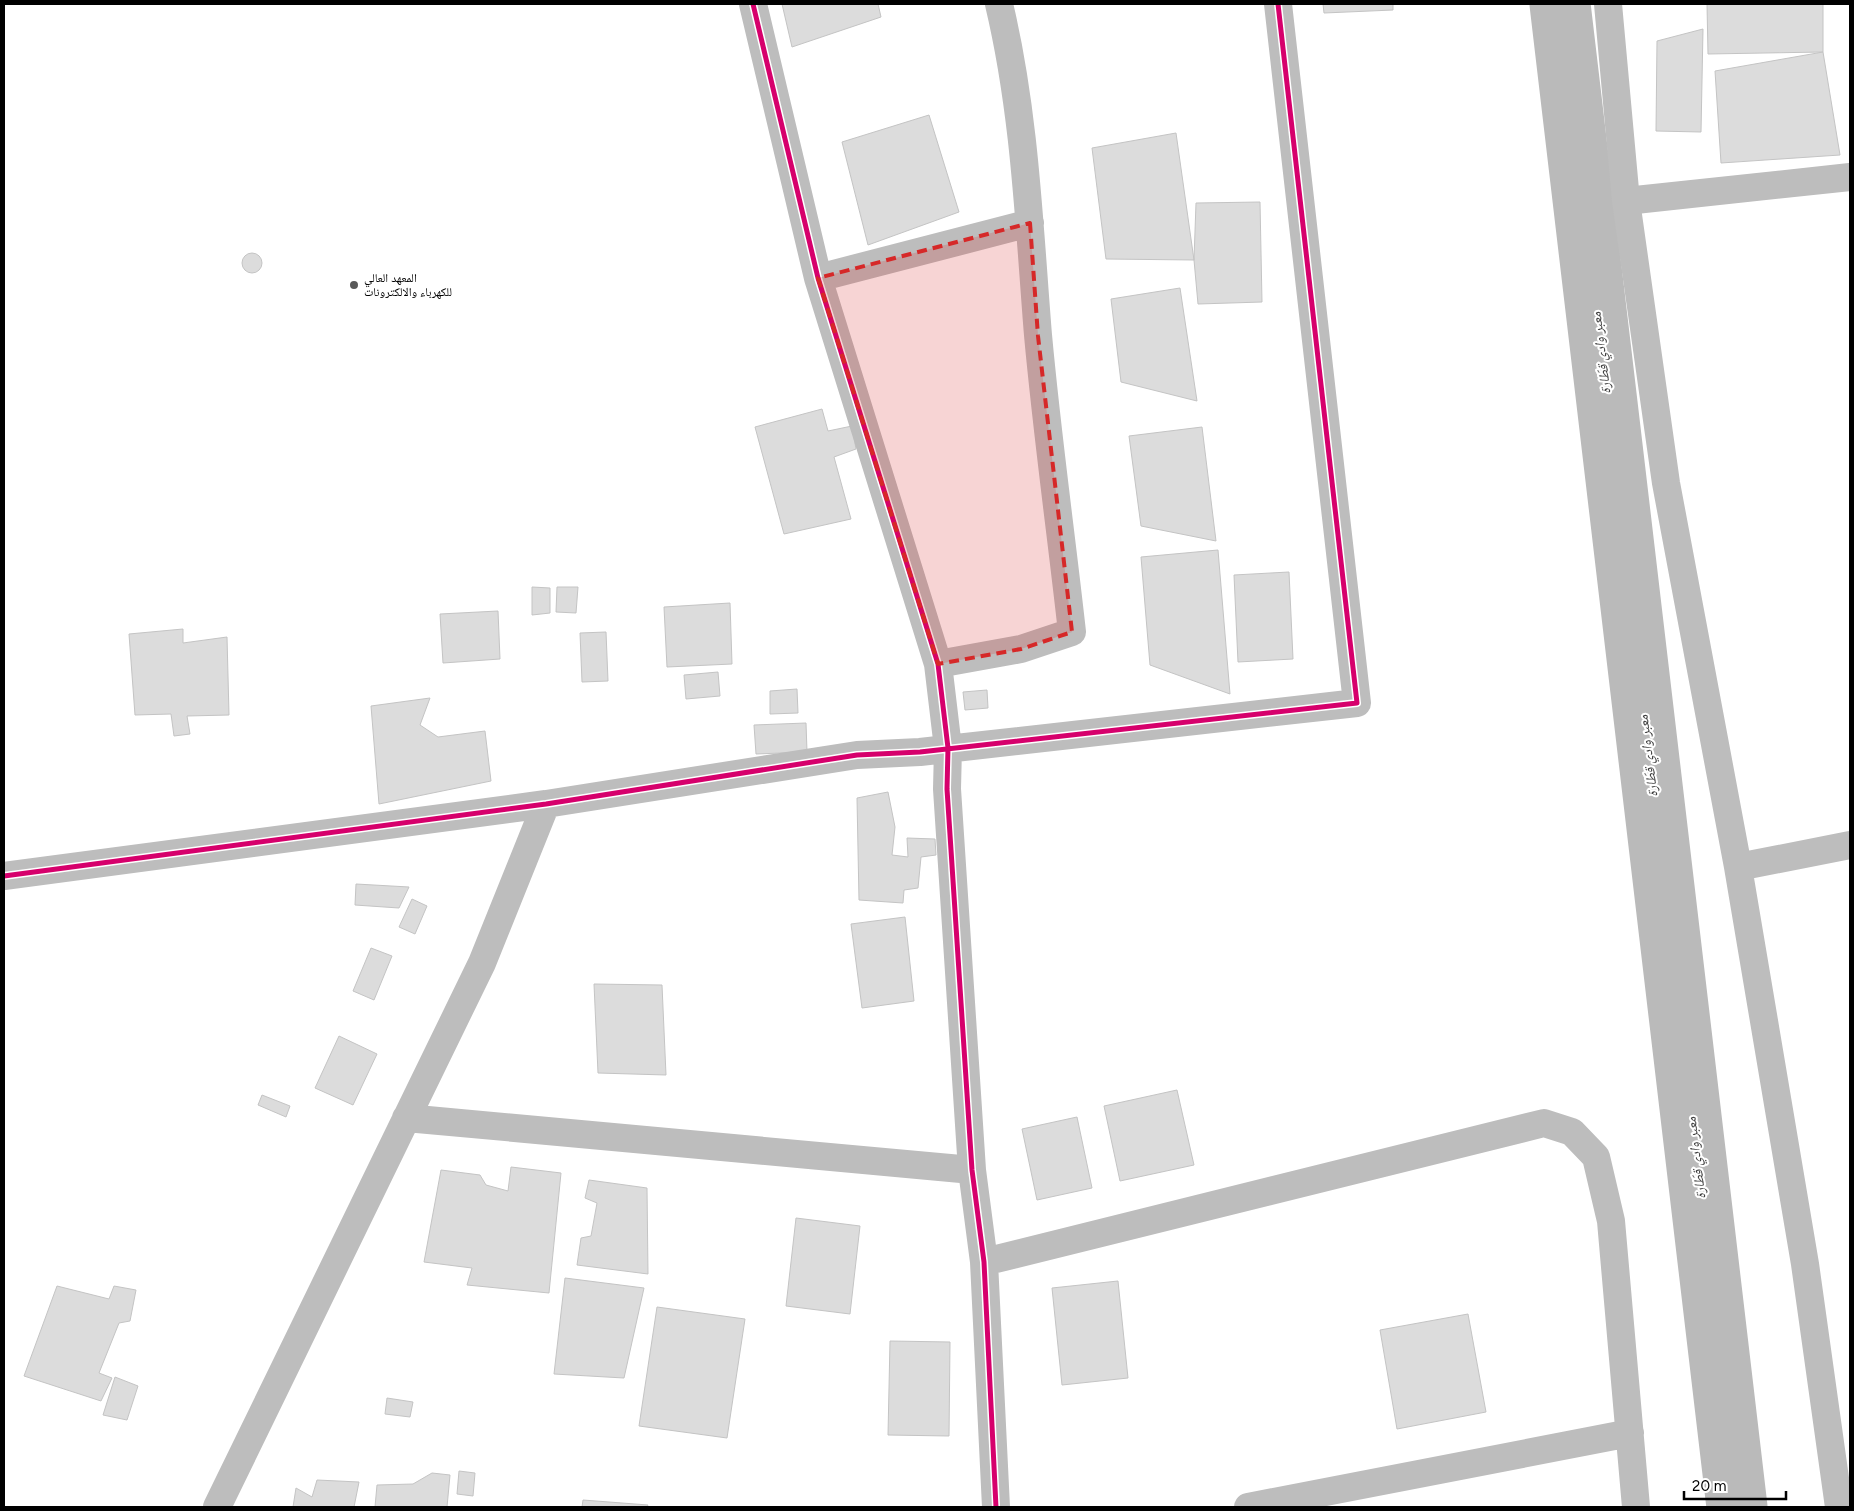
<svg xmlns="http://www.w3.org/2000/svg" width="1854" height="1511" font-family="Figtree,'Noto Naskh Arabic',sans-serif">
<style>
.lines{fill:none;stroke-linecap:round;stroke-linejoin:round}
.river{stroke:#bababa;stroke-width:61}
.building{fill:#dcdcdc;stroke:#c4c4c4}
.minor{stroke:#bdbdbd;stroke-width:28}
.cycleway-casing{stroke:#fff;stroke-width:8}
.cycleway{stroke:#d6006c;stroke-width:5}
.marked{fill:#d62828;fill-opacity:0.2;stroke:#d62828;stroke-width:4;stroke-dasharray:10 6;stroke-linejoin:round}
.poi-dot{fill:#595959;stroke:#fff;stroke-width:2}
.labels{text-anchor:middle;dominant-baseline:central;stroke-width:4;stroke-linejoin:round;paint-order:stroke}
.poi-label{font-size:12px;fill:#000;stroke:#fff;text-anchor:start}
.water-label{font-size:14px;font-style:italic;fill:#3e3e3e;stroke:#fff}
</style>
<rect width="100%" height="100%" fill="#fff"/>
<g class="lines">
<path class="river" d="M 1560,4 L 1737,1507"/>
</g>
<path class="building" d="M 782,4 L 878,4 L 881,17 L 792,47 Z
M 1323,4 L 1393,4 L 1393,10 L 1324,13 Z
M 1707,4 L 1823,4 L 1823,52 L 1708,54 Z
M 1703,29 L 1701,132 L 1656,131 L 1657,41 Z
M 1823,52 L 1840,155 L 1721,163 L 1715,71 Z
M 929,115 L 959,212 L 868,245 L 842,142 Z
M 1176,133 L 1194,260 L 1106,259 L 1092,148 Z
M 1260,202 L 1262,302 L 1198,304 L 1194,260 L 1196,203 Z
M242 263a10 10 0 1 1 20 0a10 10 0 1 1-20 0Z
M 1180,288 L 1197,401 L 1121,382 L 1111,299 Z
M 822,409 L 828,431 L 852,426 L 856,449 L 834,457 L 851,519 L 784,534 L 755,427 Z
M 1202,427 L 1216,541 L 1141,526 L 1129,436 Z
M 1218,550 L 1230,694 L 1150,665 L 1141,557 Z
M 1289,572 L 1293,659 L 1238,662 L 1234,575 Z
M 532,587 L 550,588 L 550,613 L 532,615 Z
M 557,587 L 578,587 L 576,613 L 556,612 Z
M 730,603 L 732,664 L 667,667 L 664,607 Z
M 498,611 L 500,659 L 443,663 L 440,614 Z
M 183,629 L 183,643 L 227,637 L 229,715 L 187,716 L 190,734 L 174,736 L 171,714 L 135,715 L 129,634 Z
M 606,632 L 608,681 L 582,682 L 580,633 Z
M 718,672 L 720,696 L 686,699 L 684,675 Z
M 797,689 L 798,713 L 770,714 L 770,691 Z
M 987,690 L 988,708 L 965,710 L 963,692 Z
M 430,698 L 420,725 L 438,737 L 485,731 L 491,781 L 379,804 L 371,706 Z
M 806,723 L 807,752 L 756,754 L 754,725 Z
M 888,792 L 895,827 L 892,855 L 908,857 L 907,838 L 935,839 L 936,855 L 921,857 L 918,888 L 904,890 L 903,903 L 859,900 L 857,798 Z
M 356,884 L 409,887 L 399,908 L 355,905 Z
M 412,899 L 427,906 L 415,934 L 399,927 Z
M 905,917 L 914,1001 L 862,1008 L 851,924 Z
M 371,948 L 392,956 L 374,1000 L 353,991 Z
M 594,984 L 662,985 L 666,1075 L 598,1073 Z
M 339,1036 L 377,1054 L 353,1105 L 315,1088 Z
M 1177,1090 L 1194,1165 L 1120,1181 L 1104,1106 Z
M 262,1095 L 290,1106 L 286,1117 L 258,1105 Z
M 1077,1117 L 1092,1188 L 1037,1200 L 1022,1129 Z
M 511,1167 L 561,1173 L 549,1293 L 467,1285 L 472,1268 L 424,1262 L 441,1170 L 480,1175 L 486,1185 L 508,1191 Z
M 589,1180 L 647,1188 L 648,1274 L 577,1265 L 581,1238 L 591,1236 L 597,1203 L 585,1198 Z
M 796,1218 L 860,1226 L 850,1314 L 786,1306 Z
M 565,1278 L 644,1288 L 624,1378 L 554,1374 Z
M 1118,1281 L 1128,1378 L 1062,1385 L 1052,1288 Z
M 57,1286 L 109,1299 L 114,1286 L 136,1290 L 130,1321 L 119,1323 L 99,1373 L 112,1378 L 101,1401 L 24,1376 Z
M 657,1307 L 745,1319 L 727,1438 L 639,1426 Z
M 1468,1314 L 1486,1412 L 1397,1429 L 1380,1330 Z
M 890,1341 L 950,1342 L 949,1436 L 888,1435 Z
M 115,1377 L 138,1386 L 127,1420 L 103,1415 Z
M 387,1398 L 413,1402 L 410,1417 L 385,1414 Z
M 459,1471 L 475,1473 L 473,1496 L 457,1494 Z
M 432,1473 L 450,1475 L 447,1507 L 375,1507 L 377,1485 L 413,1484 Z
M 317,1480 L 359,1482 L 354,1507 L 293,1507 L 296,1488 L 312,1497 Z
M 583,1500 L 648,1505 L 647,1507 L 582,1507 Z"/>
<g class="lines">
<path class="minor" d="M 753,4 L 818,278 L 938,664 L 948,748 L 947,789 L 972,1170 L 984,1262 L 996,1507
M 1608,4 L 1626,201 L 1666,483 L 1738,867 L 1805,1264 L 1839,1507
M 1626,201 L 1850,177
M 818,278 L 1030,223
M 938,664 L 1021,649 L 1072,632 C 1061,533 1047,434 1038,335 C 1029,224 1025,113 999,4
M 1738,867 L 1850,845
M 4,876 L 546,804 L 857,755 L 920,752 L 1357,703 L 1278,4
M 406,1118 L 972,1170
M 984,1262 L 1544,1123 L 1572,1132 L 1596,1157 L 1611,1221 L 1636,1507
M 217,1507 L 482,963 L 546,804
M 1248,1507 L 1630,1433"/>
<g class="cycleway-casing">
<path id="cycleway" d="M 753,4 L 818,278 L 938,664 L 948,748 L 947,789 L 972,1170 L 984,1262 L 996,1507
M 4,876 L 546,804 L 857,755 L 920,752 L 1357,703 L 1278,4"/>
</g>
<use href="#cycleway" class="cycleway"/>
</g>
<path class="marked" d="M 1030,223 L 1038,336 L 1072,632 L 1021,649 L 938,664 L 818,278 Z"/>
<circle class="poi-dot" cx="354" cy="285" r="5"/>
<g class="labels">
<g class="poi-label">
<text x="364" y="278">المعهد العالي<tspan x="364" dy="14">للكهرباء والالكترونات</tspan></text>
</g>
<g class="water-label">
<text transform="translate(1601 353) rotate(-97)">معبر وادي قطّارة</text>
<text transform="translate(1648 756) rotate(-97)">معبر وادي قطّارة</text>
<text transform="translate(1696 1158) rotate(-97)">معبر وادي قطّارة</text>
</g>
</g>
<rect width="1854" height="1511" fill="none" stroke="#000000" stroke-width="10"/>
<path d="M1684 1491v8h102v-8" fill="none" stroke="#000000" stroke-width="2.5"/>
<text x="1692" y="1491" font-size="15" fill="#000000" stroke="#ffffff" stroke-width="4" paint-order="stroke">20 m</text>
</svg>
